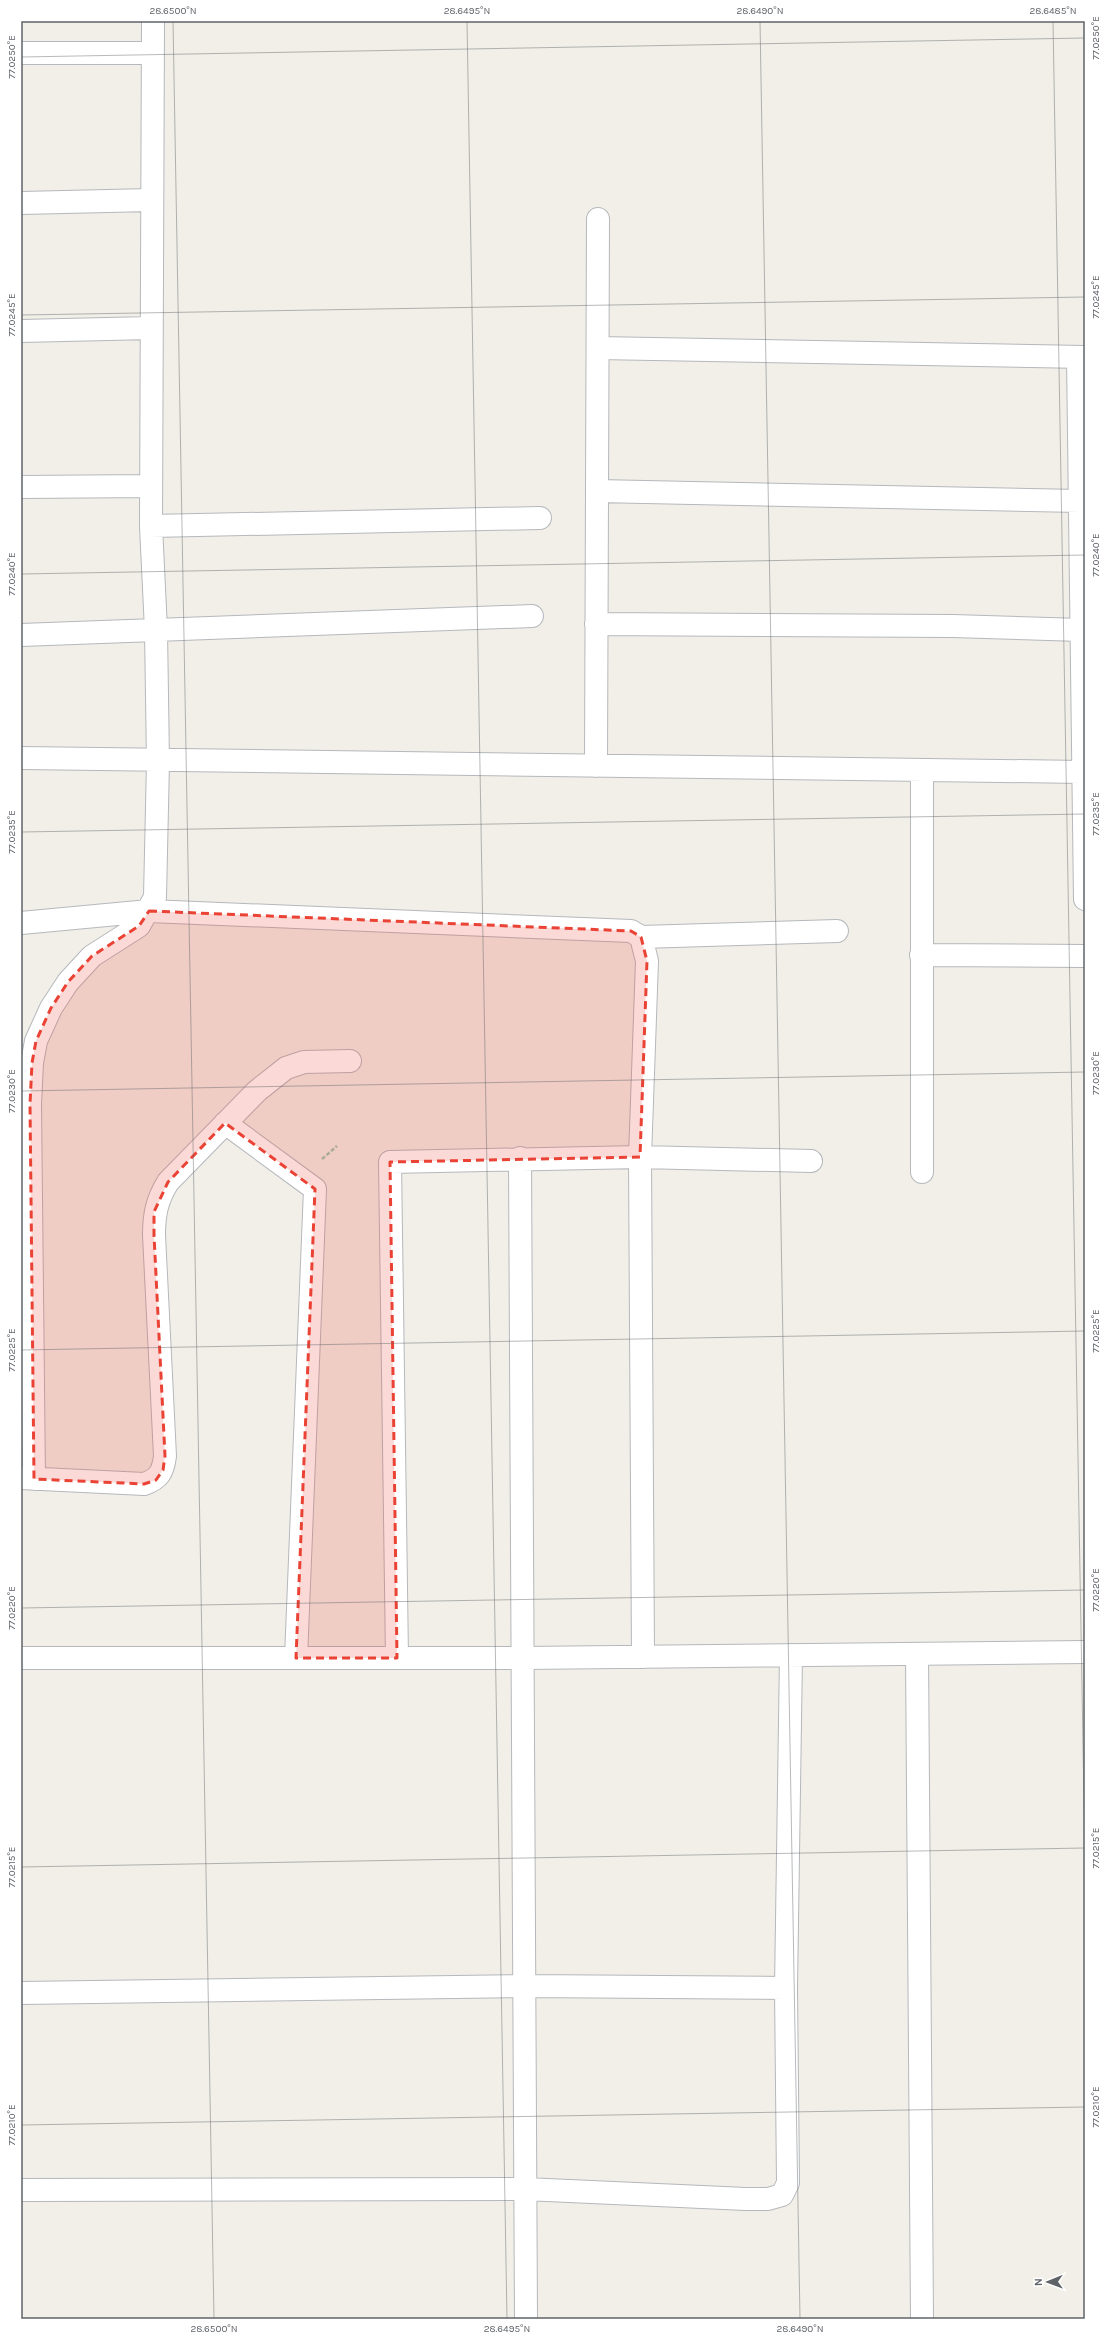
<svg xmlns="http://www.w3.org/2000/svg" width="1106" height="2340" font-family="Karla,sans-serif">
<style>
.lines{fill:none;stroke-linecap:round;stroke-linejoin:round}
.minor-casing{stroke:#b5b8bc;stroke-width:24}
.path{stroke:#9cc7a9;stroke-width:2.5;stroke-dasharray:4 2;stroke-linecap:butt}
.minor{stroke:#fff;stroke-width:22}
.marked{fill:#ea4335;fill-opacity:0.2;stroke:#ea4335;stroke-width:3;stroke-dasharray:8 5;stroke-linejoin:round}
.ticks{fill:none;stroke:#5f6368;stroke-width:1;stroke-opacity:0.45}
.neatline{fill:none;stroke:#5f6368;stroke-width:1.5}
.ticks-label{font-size:10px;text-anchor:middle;fill:#5f6368}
</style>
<rect width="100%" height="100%" fill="#f1efe8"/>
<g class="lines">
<g class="minor-casing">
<path id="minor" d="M 21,53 L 152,53
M 21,203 L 151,200
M 21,331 L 151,328
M 598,348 L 1085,357
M 1078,357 L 1085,899
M 21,487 L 150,486
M 597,491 L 1080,501
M 151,526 L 540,518
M 596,624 L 953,626 L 1081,630
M 21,635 L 532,616
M 21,758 L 1083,772
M 596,766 L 598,219
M 21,923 L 149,911 L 631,931 L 641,937 L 647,961 L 640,1157 L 643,1657
M 641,937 L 837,931
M 921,955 L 1085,956
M 225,1123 L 315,1189 L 296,1658
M 520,1158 L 526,2319
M 922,1172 L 922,770
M 21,1478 L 144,1484 C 159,1479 163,1472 165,1456 L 154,1235 C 154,1214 157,1200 168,1182 L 257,1091 L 286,1068 L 304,1062 L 350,1061
M 34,1479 L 30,1104 L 32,1063 L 36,1041 L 51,1008 L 68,982 L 92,956 L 139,926 L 155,897 L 158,762 L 156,630 L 151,526 L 153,21
M 917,1654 L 922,2319
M 21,1658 L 523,1658 L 1085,1652
M 397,1658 L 390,1162 L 640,1157 L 811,1161
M 21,1993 L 526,1986 L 786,1988
M 21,2190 L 525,2189 L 746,2199 L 768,2199 L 782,2195 L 788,2183 L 786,1988 L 791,1655"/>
</g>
<path class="path" d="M 322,1159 L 337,1146"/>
<use href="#minor" class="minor"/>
</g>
<path class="marked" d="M 149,911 L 631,931 L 641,937 L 647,961 L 640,1157 L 390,1162 L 397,1658 L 296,1658 L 315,1189 L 225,1123 L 168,1182 L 154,1212 L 154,1235 L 165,1456 L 163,1470 L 156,1480 L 144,1484 L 34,1479 L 30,1104 L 32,1063 L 36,1041 L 51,1008 L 68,982 L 92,956 L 139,926 Z"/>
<path class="ticks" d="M 173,21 L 214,2319M 467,21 L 507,2319M 760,21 L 800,2319M 1053,21 L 1085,1860M 21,57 L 1085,38M 21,315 L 1085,297M 21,574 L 1085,555M 21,832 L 1085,814M 21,1091 L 1085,1072M 21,1350 L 1085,1331M 21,1608 L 1085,1590M 21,1867 L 1085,1848M 21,2125 L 1085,2107"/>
<rect width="1106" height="2340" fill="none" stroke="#ffffff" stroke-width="44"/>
<g transform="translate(1048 2282) rotate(269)" stroke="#ffffff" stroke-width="3" paint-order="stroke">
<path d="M0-3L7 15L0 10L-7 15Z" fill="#5f6368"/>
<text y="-6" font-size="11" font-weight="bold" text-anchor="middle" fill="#5f6368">N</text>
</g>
<rect x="22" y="22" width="1062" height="2296" class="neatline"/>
<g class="ticks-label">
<text x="173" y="14">28.6500°N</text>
<text x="467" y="14">28.6495°N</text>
<text x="760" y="14">28.6490°N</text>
<text x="1053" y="14">28.6485°N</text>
<text transform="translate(1095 38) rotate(-90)" y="4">77.0250°E</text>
<text transform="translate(11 57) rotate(-90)" y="4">77.0250°E</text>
<text transform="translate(1095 297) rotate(-90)" y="4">77.0245°E</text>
<text transform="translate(11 315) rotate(-90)" y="4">77.0245°E</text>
<text transform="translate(1095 555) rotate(-90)" y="4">77.0240°E</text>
<text transform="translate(11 574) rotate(-90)" y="4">77.0240°E</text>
<text transform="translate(1095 814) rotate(-90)" y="4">77.0235°E</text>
<text transform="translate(11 832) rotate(-90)" y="4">77.0235°E</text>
<text transform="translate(1095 1073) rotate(-90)" y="4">77.0230°E</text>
<text transform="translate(11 1091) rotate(-90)" y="4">77.0230°E</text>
<text transform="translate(1095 1331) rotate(-90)" y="4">77.0225°E</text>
<text transform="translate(11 1350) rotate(-90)" y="4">77.0225°E</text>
<text transform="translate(1095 1590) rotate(-90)" y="4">77.0220°E</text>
<text transform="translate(11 1608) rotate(-90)" y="4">77.0220°E</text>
<text transform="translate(1095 1848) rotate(-90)" y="4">77.0215°E</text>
<text transform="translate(11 1867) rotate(-90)" y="4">77.0215°E</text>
<text transform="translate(1095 2107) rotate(-90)" y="4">77.0210°E</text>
<text transform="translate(11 2125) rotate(-90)" y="4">77.0210°E</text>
<text x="214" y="2332">28.6500°N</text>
<text x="507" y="2332">28.6495°N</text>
<text x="800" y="2332">28.6490°N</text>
</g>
</svg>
